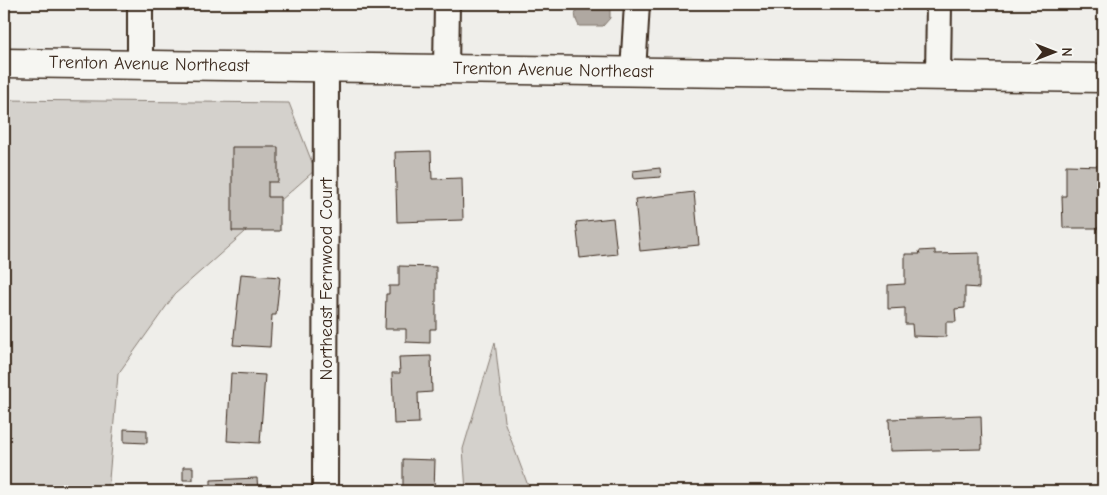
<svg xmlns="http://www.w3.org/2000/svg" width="1107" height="495" font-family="'Comic Neue',sans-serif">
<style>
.green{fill:#d4d1cc;stroke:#887e75}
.water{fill:#afa8a1;stroke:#81766d}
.building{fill:#c2bdb7;stroke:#3b2a1e}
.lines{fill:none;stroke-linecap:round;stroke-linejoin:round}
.minor-casing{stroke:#3b2a1e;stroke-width:28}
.secondary-casing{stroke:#3b2a1e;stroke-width:31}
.minor{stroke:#f6f6f2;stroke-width:24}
.secondary{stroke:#f6f6f2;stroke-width:28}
.labels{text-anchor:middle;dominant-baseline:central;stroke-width:4.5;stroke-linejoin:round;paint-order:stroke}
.street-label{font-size:18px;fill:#3b2a1e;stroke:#f6f6f2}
</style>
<rect width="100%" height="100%" fill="#efeeea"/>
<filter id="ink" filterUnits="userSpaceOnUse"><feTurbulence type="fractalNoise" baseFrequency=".02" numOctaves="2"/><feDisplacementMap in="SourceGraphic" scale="10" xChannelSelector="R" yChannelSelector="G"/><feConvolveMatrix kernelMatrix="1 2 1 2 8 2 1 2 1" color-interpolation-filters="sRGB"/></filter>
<g filter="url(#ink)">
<path class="green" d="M 4,100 L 289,103 L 315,170 L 175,294 L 118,374 L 108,491 L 4,491 Z
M 495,342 L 504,421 L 530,491 L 466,491 L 463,449 Z"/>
<path class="water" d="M 580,4 C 583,4 585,5 588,6 C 596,8 603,3 610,8 L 610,18 L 603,26 L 579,26 C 574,17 574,12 580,4 Z"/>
<path class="building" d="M 232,147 L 278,147 L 278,182 L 268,182 L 268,197 L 280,197 L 280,231 L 232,231 Z
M 431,151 L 432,179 L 462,178 L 463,220 L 397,222 L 395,152 Z
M 1066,165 L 1103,166 L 1103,228 L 1063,228 L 1062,196 L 1066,196 Z
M 660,168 L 661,177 L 634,179 L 633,171 Z
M 694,192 L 699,245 L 640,251 L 635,199 Z
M 613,218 L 617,254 L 580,258 L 576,222 Z
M 935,250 L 935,254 L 979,253 L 979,288 L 965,287 L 965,308 L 955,309 L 956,322 L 946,322 L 946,337 L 913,336 L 912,324 L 905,324 L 905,308 L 888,309 L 888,285 L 905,284 L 905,254 L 920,254 L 919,251 Z
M 399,266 L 436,267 L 436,329 L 430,329 L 430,343 L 406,342 L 406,329 L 385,329 L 386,294 L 389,294 L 389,286 L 399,286 Z
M 241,274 L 280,277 L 276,315 L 272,315 L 270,347 L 233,345 Z
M 431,356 L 432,392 L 418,393 L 419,423 L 394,424 L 392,373 L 400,373 L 399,357 Z
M 231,373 L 265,375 L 260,443 L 227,441 Z
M 981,416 L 982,449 L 890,451 L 889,419 Z
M 124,429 L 147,430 L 147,443 L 124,442 Z
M 403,459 L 435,460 L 434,491 L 403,491 Z
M 183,467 L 193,467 L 193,480 L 183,480 Z
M 257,478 L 258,491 L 211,491 L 211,480 Z"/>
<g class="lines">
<g class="minor-casing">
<path id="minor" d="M 140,63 L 140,4
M 446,68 L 447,4
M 633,72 L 637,4
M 938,75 L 939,4
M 325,491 L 326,66"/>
</g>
<g class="secondary-casing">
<path id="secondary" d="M 4,63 L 1103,78"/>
</g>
<use href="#minor" class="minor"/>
<use href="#secondary" class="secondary"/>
</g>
</g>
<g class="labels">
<g class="street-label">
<text transform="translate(149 64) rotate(1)">Trenton Avenue Northeast</text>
<text transform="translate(553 70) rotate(1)">Trenton Avenue Northeast</text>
<text transform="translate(326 279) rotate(-90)">Northeast Fernwood Court</text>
</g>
</g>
<rect width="1107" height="495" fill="none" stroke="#f6f6f2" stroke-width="20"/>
<rect x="10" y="10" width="1087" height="475" fill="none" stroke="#3b2a1e" stroke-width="2" filter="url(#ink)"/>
<g transform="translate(1054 52) rotate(90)" stroke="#f6f6f2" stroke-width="4" paint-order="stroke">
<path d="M0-4L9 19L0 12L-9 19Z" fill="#3b2a1e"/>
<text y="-8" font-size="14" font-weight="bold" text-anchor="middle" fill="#3b2a1e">N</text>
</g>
</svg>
